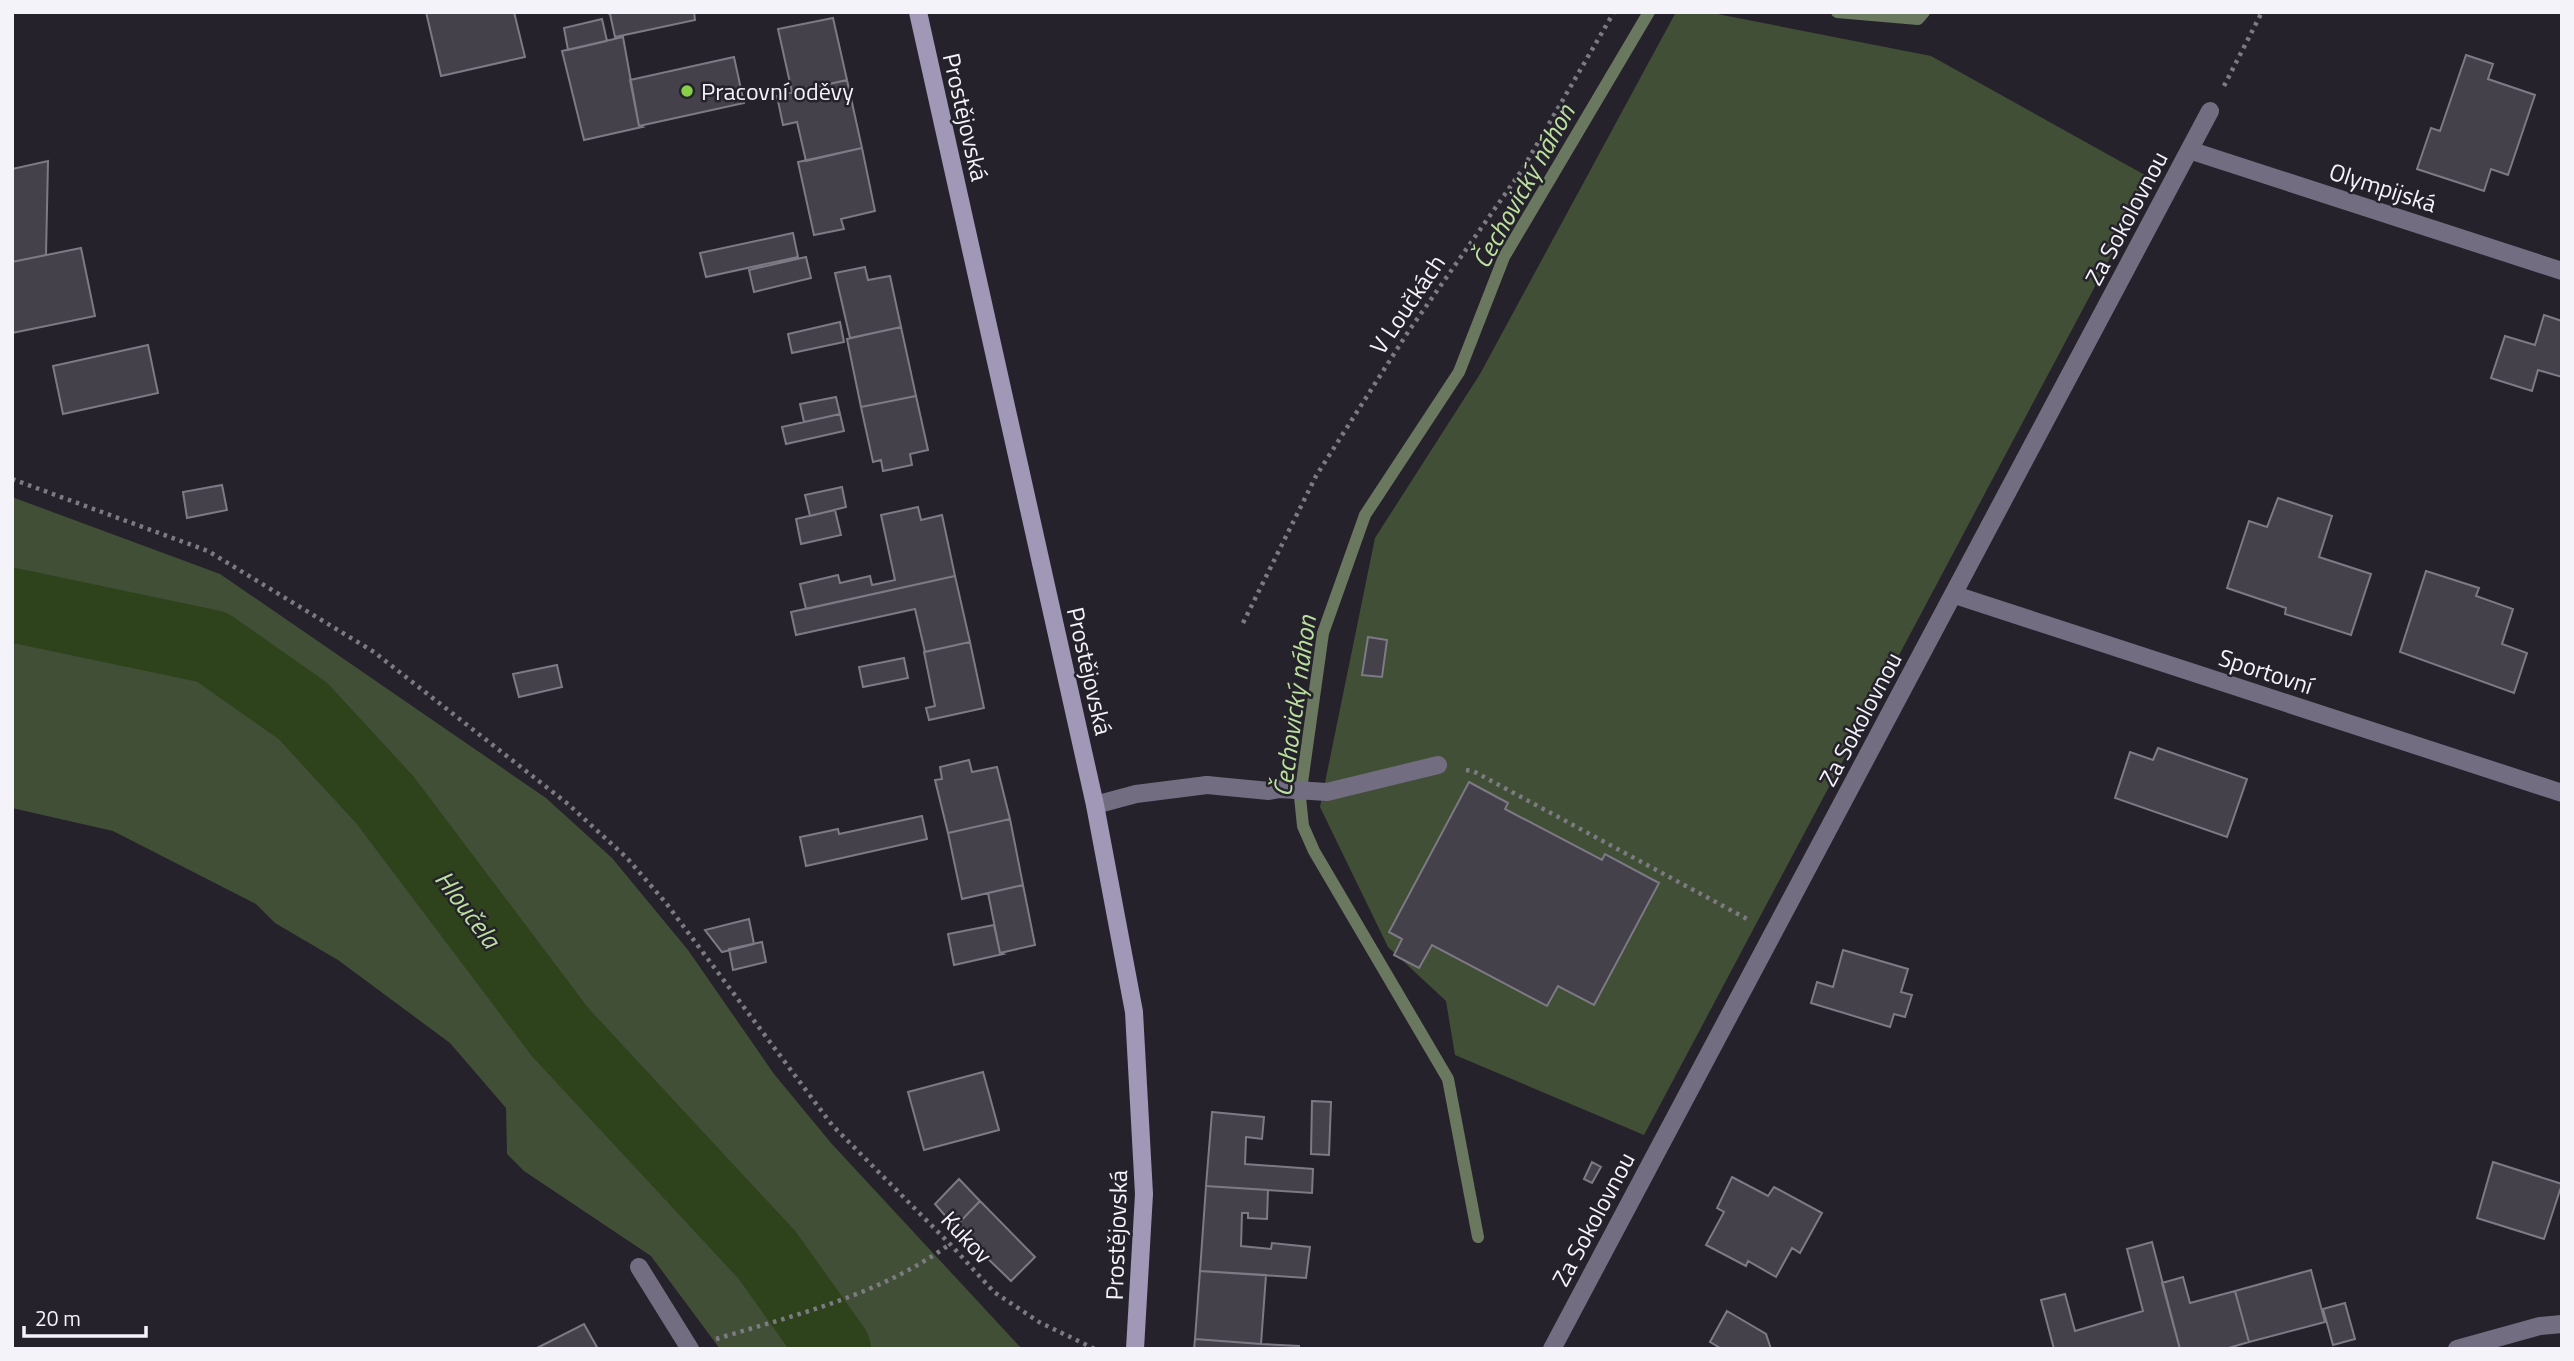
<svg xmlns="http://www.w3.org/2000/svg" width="2574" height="1361" font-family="'Titillium Web',sans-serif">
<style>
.green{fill:#414f36}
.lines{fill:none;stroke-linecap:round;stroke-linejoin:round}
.stream{stroke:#6a785f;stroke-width:12}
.river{stroke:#2e431c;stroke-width:74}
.building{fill:#44414b;stroke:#7d7a86;stroke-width:2}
.path{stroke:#7c7a82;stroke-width:4.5;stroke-dasharray:3.5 5;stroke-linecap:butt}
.lane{stroke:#736d81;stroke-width:18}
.street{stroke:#736d81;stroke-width:18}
.secondary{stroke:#a197b6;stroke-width:18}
.poi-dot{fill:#89ce48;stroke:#25222c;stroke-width:2.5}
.labels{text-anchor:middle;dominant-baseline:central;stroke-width:5;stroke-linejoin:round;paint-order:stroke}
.poi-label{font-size:24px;fill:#f5f3fa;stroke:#25222c;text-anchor:start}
.street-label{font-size:24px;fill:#f5f3fa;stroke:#25222c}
.water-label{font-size:26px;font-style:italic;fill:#bbe19e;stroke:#25222c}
</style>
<rect width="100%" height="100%" fill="#25222c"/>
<path class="green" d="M 1676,12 L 1707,12 L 1931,56 L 2152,179 L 1644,1135 L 1455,1055 L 1446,1001 L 1388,947 L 1320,807 L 1375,538 L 1480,374 Z
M 12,497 L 220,574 L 546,798 L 612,858 L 688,950 L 774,1074 L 831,1143 L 1022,1349 L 720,1349 L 651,1256 L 524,1171 L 507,1154 L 506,1108 L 450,1043 L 338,960 L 275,923 L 256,904 L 113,831 L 12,808 Z"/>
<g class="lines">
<path class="stream" d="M 1837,12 L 1918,19 L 1924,12
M 1478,1237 L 1448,1079 L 1314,851 L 1303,826 L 1300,797 L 1323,633 L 1365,515 L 1459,372 L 1504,257 L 1649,12"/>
<path class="river" d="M 12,605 L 212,647 L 303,711 L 385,800 L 560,1032 L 767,1255 L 834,1349"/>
</g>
<path class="building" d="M 426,12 L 514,12 L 525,57 L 441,76 Z
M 605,12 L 694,12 L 695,20 L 615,37 L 610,14 Z
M 833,18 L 847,80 L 792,92 L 778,29 Z
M 602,19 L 607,41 L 568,50 L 564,28 Z
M 623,37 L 639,126 L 642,127 L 584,140 L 562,51 Z
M 2466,55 L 2493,64 L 2488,79 L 2535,95 L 2508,175 L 2491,169 L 2484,191 L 2417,169 L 2431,128 L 2440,131 Z
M 734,57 L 744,103 L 639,126 L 630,80 Z
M 847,80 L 862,148 L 806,161 L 797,122 L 783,125 L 777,96 Z
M 862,148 L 875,211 L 841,219 L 844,229 L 814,235 L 798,162 Z
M 48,161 L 46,255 L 12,262 L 12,169 Z
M 793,233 L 798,257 L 706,277 L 700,253 Z
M 81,248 L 95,316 L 12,333 L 12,262 Z
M 806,257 L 811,278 L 754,292 L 749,270 Z
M 865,267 L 868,280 L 890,276 L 901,327 L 850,338 L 835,273 Z
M 2544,315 L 2562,321 L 2562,377 L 2538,370 L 2532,391 L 2491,378 L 2505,336 L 2535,345 Z
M 840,322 L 844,342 L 792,353 L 788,334 Z
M 901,327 L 916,396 L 861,407 L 847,339 Z
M 148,345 L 158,393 L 63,414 L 53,366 Z
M 916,396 L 928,450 L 910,454 L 912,465 L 883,471 L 881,460 L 873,462 L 861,407 Z
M 836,397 L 840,414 L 804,422 L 800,404 Z
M 840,414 L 844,431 L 786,444 L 782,427 Z
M 222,485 L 227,510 L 187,518 L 183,492 Z
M 842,487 L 846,507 L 810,516 L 805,495 Z
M 2278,498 L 2332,516 L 2319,557 L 2371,574 L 2351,635 L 2285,614 L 2286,608 L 2227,588 L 2249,521 L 2267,527 Z
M 918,507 L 921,520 L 942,515 L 955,576 L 806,609 L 800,584 L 838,575 L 840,583 L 870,576 L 872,585 L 895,580 L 881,515 Z
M 835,510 L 841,535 L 801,544 L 796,519 Z
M 2426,571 L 2479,588 L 2476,596 L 2513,609 L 2502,644 L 2527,653 L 2514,693 L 2400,652 Z
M 955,576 L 970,642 L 925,652 L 915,609 L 796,635 L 791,612 Z
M 1368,637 L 1387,640 L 1382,677 L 1362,675 Z
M 970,642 L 984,708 L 929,720 L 926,708 L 935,706 L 924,652 Z
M 904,658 L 908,678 L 863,687 L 859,667 Z
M 557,665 L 562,687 L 519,697 L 513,674 Z
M 2158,748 L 2247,779 L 2227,837 L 2115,798 L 2130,752 L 2153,760 Z
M 969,760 L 972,772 L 997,767 L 1010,819 L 948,833 L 935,780 L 942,779 L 940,767 Z
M 1469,782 L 1508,803 L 1505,809 L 1602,860 L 1605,854 L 1659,883 L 1594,1005 L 1558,986 L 1547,1006 L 1432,945 L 1419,968 L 1394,955 L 1402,939 L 1389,932 Z
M 922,816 L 927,839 L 806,866 L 800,837 L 838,829 L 839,834 Z
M 1010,819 L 1023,885 L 962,899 L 948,833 Z
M 1023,885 L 1035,945 L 1000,953 L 988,893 Z
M 749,919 L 754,944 L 722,952 L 705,930 Z
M 994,925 L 1000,953 L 1003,954 L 954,965 L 948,934 Z
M 762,942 L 766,962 L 733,970 L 729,949 Z
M 1843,950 L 1908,969 L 1901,992 L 1912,995 L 1905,1017 L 1894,1014 L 1890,1027 L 1811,1003 L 1817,982 L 1833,987 Z
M 983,1072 L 999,1130 L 924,1150 L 908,1092 Z
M 1312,1101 L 1331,1102 L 1329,1155 L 1311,1154 Z
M 1212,1112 L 1264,1117 L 1262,1139 L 1246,1137 L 1245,1164 L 1313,1169 L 1312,1193 L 1206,1186 Z
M 1592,1162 L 1601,1167 L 1592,1183 L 1584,1179 Z
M 2493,1162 L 2562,1184 L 2544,1239 L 2477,1218 Z
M 1732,1177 L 1768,1196 L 1774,1187 L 1822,1213 L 1800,1253 L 1792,1248 L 1776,1277 L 1748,1261 L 1746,1266 L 1706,1245 L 1724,1212 L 1717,1208 Z
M 959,1179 L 980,1201 L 955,1227 L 935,1204 Z
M 1206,1186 L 1268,1190 L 1267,1219 L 1248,1218 L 1248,1213 L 1242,1213 L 1241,1246 L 1271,1249 L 1272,1243 L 1310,1247 L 1306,1278 L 1200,1271 Z
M 980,1201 L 1035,1257 L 1011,1281 L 955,1227 Z
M 2152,1242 L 2180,1349 L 2054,1349 L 2041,1300 L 2065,1294 L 2075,1331 L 2143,1311 L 2127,1249 Z
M 2311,1270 L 2325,1322 L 2249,1342 L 2235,1291 Z
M 1200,1271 L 1266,1275 L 1261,1344 L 1195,1339 Z
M 2183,1277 L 2190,1303 L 2235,1291 L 2249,1342 L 2225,1349 L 2180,1349 L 2162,1283 Z
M 2345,1303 L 2355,1339 L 2333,1345 L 2323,1309 Z
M 1727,1311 L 1766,1334 L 1771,1349 L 1722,1349 L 1710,1342 Z
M 584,1324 L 598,1349 L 535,1349 Z
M 1195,1339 L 1261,1344 L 1299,1346 L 1299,1349 L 1194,1349 Z"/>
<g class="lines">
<path class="path" d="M 2224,86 L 2262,12
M 12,479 L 208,551 L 374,652 L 568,804 L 627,858 L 666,903 L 832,1125 L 950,1244 L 994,1292 L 1039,1322 L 1095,1349
M 1243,623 L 1316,476 L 1408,332 L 1522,170 L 1614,12
M 1466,770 L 1473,771 L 1749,920
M 716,1339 C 798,1314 880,1295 950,1244"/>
<path class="lane" d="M 1095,805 L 1136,794 L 1207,785"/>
<path class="street" d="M 2189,150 L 2562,271
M 1955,595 L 2562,793
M 1207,785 L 1269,791 L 1280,789 L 1327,792 L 1438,765
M 639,1267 L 690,1349
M 1552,1349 L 2210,111
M 2457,1349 L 2540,1326 L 2562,1324"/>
<path class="secondary" d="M 918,12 L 1095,805 L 1134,1012 L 1144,1194 L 1135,1349"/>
</g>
<circle class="poi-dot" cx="687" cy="91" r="7"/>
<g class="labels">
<g class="poi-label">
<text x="701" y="91">Pracovní oděvy</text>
</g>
<g class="street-label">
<text transform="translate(966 117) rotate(77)">Prostějovská</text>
<text transform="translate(2383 187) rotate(18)">Olympijská</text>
<text transform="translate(2126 218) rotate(-62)">Za Sokolovnou</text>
<text transform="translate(1407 304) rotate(-56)">V Loučkách</text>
<text transform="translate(1090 671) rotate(77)">Prostějovská</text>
<text transform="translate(2266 671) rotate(18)">Sportovní</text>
<text transform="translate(1860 719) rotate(-62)">Za Sokolovnou</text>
<text transform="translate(1593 1219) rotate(-62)">Za Sokolovnou</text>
<text transform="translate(1116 1235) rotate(-88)">Prostějovská</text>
<text transform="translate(967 1237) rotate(47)">Kukov</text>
</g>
<g class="water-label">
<text transform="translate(1523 186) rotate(-61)">Čechovický náhon</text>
<text transform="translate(1294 706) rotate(-82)">Čechovický náhon</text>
<text transform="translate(468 909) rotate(53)">Hloučela</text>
</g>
</g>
<rect width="2574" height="1361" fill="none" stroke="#f5f3fa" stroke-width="28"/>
<path d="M24 1326v10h122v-10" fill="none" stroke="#f5f3fa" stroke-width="3.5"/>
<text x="35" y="1326" font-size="21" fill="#f5f3fa" stroke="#25222c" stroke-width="5" paint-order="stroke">20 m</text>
</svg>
